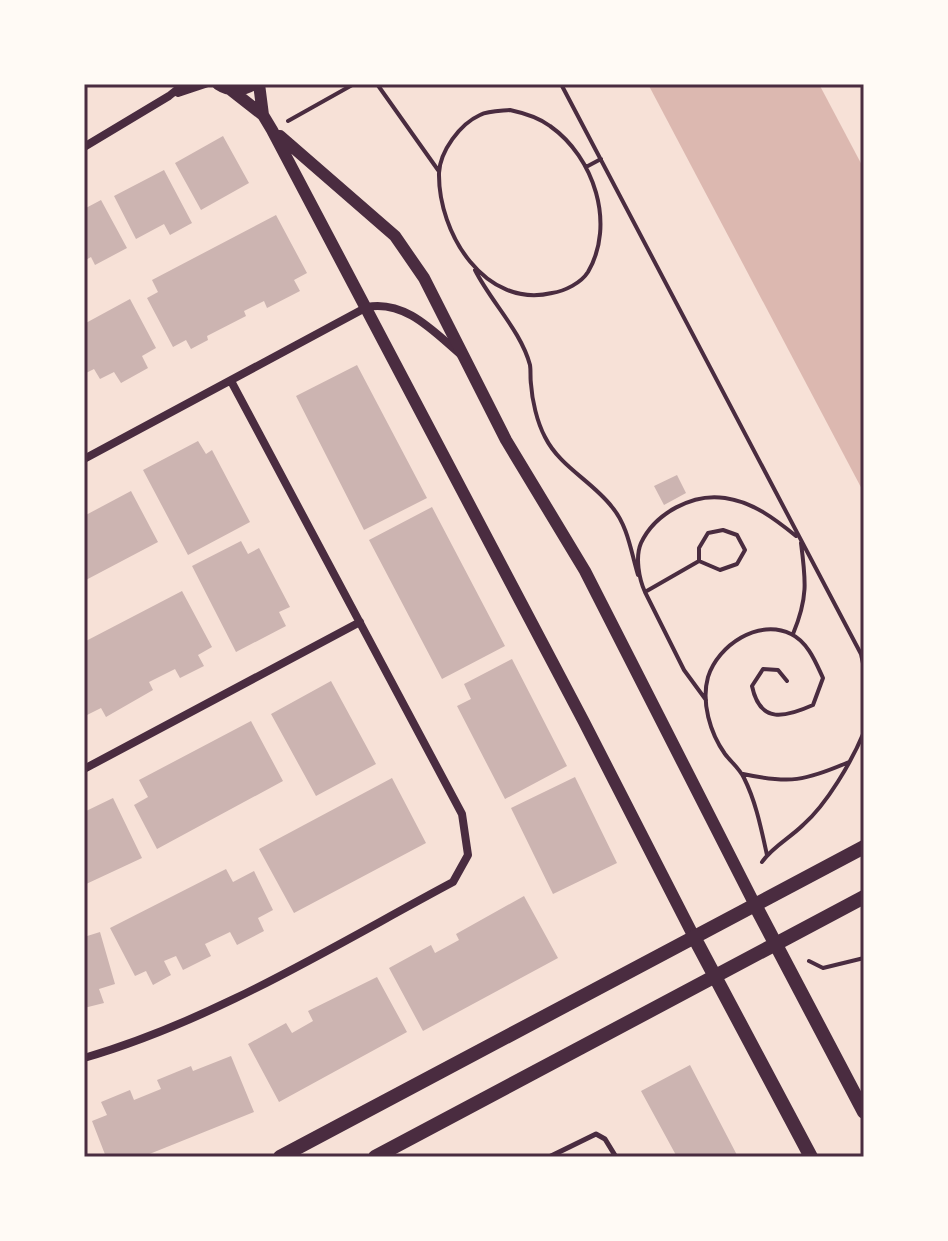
<svg xmlns="http://www.w3.org/2000/svg" width="948" height="1241" font-family="Rubik,sans-serif">
<style>
.water{fill:#dcb8b0}
.building{fill:#ccb4b1}
.lines{fill:none;stroke-linecap:round;stroke-linejoin:round}
.path{stroke:#4a2c40;stroke-width:4}
.service{stroke:#4a2c40;stroke-width:5}
.minor{stroke:#4a2c40;stroke-width:8}
.tertiary{stroke:#4a2c40;stroke-width:12}
.secondary{stroke:#4a2c40;stroke-width:14}
.neatline{fill:none;stroke:#4a2c40;stroke-width:3}
</style>
<rect width="100%" height="100%" fill="#f7e1d7"/>
<path class="water" d="M 648,84 L 819,84 L 864,169 L 864,493 Z"/>
<path class="building" d="M 223,136 L 249,183 L 201,210 L 175,163 Z
M 164,170 L 192,223 L 170,235 L 164,224 L 136,239 L 114,196 Z
M 101,200 L 127,248 L 95,265 L 91,257 L 84,261 L 84,209 Z
M 276,215 L 307,273 L 294,280 L 300,291 L 267,308 L 264,301 L 244,311 L 246,316 L 207,336 L 208,340 L 191,349 L 186,340 L 173,347 L 147,298 L 158,292 L 152,280 Z
M 130,299 L 156,348 L 142,356 L 148,368 L 121,383 L 114,372 L 100,379 L 94,369 L 84,374 L 84,324 Z
M 357,365 L 427,498 L 364,530 L 296,396 Z
M 198,441 L 206,454 L 212,450 L 250,522 L 188,555 L 143,470 Z
M 677,475 L 686,493 L 664,505 L 654,486 Z
M 131,491 L 158,542 L 84,581 L 84,516 Z
M 432,507 L 505,646 L 442,679 L 369,540 Z
M 241,541 L 248,554 L 259,548 L 290,607 L 279,612 L 286,626 L 236,652 L 192,566 Z
M 182,591 L 212,647 L 198,655 L 204,666 L 180,678 L 175,669 L 149,682 L 153,690 L 106,717 L 101,708 L 87,715 L 84,709 L 84,642 Z
M 512,659 L 567,766 L 505,799 L 457,706 L 471,699 L 464,684 Z
M 331,681 L 376,764 L 316,796 L 271,714 Z
M 251,721 L 283,781 L 157,849 L 134,805 L 148,797 L 139,780 Z
M 575,777 L 617,863 L 553,894 L 511,808 Z
M 392,778 L 426,843 L 294,913 L 259,849 Z
M 113,798 L 142,858 L 84,885 L 84,812 Z
M 226,869 L 233,882 L 254,871 L 273,910 L 258,918 L 264,931 L 237,945 L 230,932 L 205,944 L 211,956 L 183,970 L 176,956 L 164,961 L 171,975 L 153,985 L 146,971 L 135,976 L 110,928 Z
M 524,896 L 558,958 L 423,1031 L 389,968 L 431,945 L 435,953 L 459,940 L 456,934 Z
M 100,932 L 115,984 L 99,989 L 104,1003 L 84,1008 L 84,937 Z
M 377,977 L 407,1032 L 279,1102 L 248,1044 L 286,1023 L 292,1033 L 313,1021 L 308,1011 Z
M 231,1056 L 254,1112 L 142,1157 L 106,1157 L 92,1121 L 107,1115 L 101,1102 L 130,1090 L 134,1100 L 161,1089 L 157,1080 L 191,1066 L 193,1071 Z
M 690,1065 L 738,1157 L 677,1157 L 641,1091 Z"/>
<g class="lines">
<path class="path" d="M 377,84 L 438,170
M 561,84 L 861,654 L 864,668
M 510,110 C 524,113 538,117 550,126 C 594,157 616,224 588,272 C 581,283 565,291 552,293 C 485,309 438,233 439,173 C 440,151 460,124 480,115 C 488,111 501,111 510,110 Z
M 288,121 L 354,84
M 586,167 L 601,159
M 475,270 C 491,302 521,331 530,365 C 531,371 530,378 531,384 C 532,400 537,422 545,437 C 560,467 592,481 612,507 C 628,526 631,552 638,575
M 699,561 L 720,570 L 737,564 L 745,550 L 737,535 L 723,530 L 708,533 L 699,548 L 699,561 L 645,592 C 639,579 635,557 641,543 C 655,513 693,493 725,498 C 753,502 775,519 796,536
M 645,592 L 684,670 L 706,700
M 793,634 C 808,598 806,581 801,543
M 743,774 C 790,784 805,781 849,762
M 767,855 C 761,828 756,802 744,778 C 739,768 731,762 725,754 C 710,733 701,702 708,677 C 718,645 759,618 791,634 C 808,642 816,663 823,678 L 813,705 C 786,717 760,725 752,686 L 763,669 L 778,670 L 787,681
M 762,862 C 772,847 790,838 803,825 C 827,804 852,761 864,732
M 809,961 L 823,968 L 864,958"/>
<path class="service" d="M 549,1157 L 596,1134 L 605,1139 L 616,1157"/>
<path class="minor" d="M 178,93 L 205,84
M 84,147 L 169,96 L 184,84
M 84,459 L 367,307 C 405,300 433,331 460,354
M 84,769 L 360,622
M 84,1058 C 215,1020 333,946 453,882 L 468,855 L 462,814 L 231,381"/>
<path class="tertiary" d="M 218,84 C 230,92 243,91 254,84
M 259,84 L 263,115
M 231,90 L 263,115 L 272,130 L 584,722 L 694,937
M 280,136 L 395,236 L 424,278 L 506,440 L 585,571 L 755,905"/>
<path class="secondary" d="M 755,905 L 864,1112
M 694,937 L 811,1157
M 280,1157 L 864,847
M 375,1157 L 864,897"/>
</g>
<rect width="948" height="1241" fill="none" stroke="#fffaf5" stroke-width="172"/>
<rect x="86" y="86" width="776" height="1069" class="neatline"/>
</svg>
